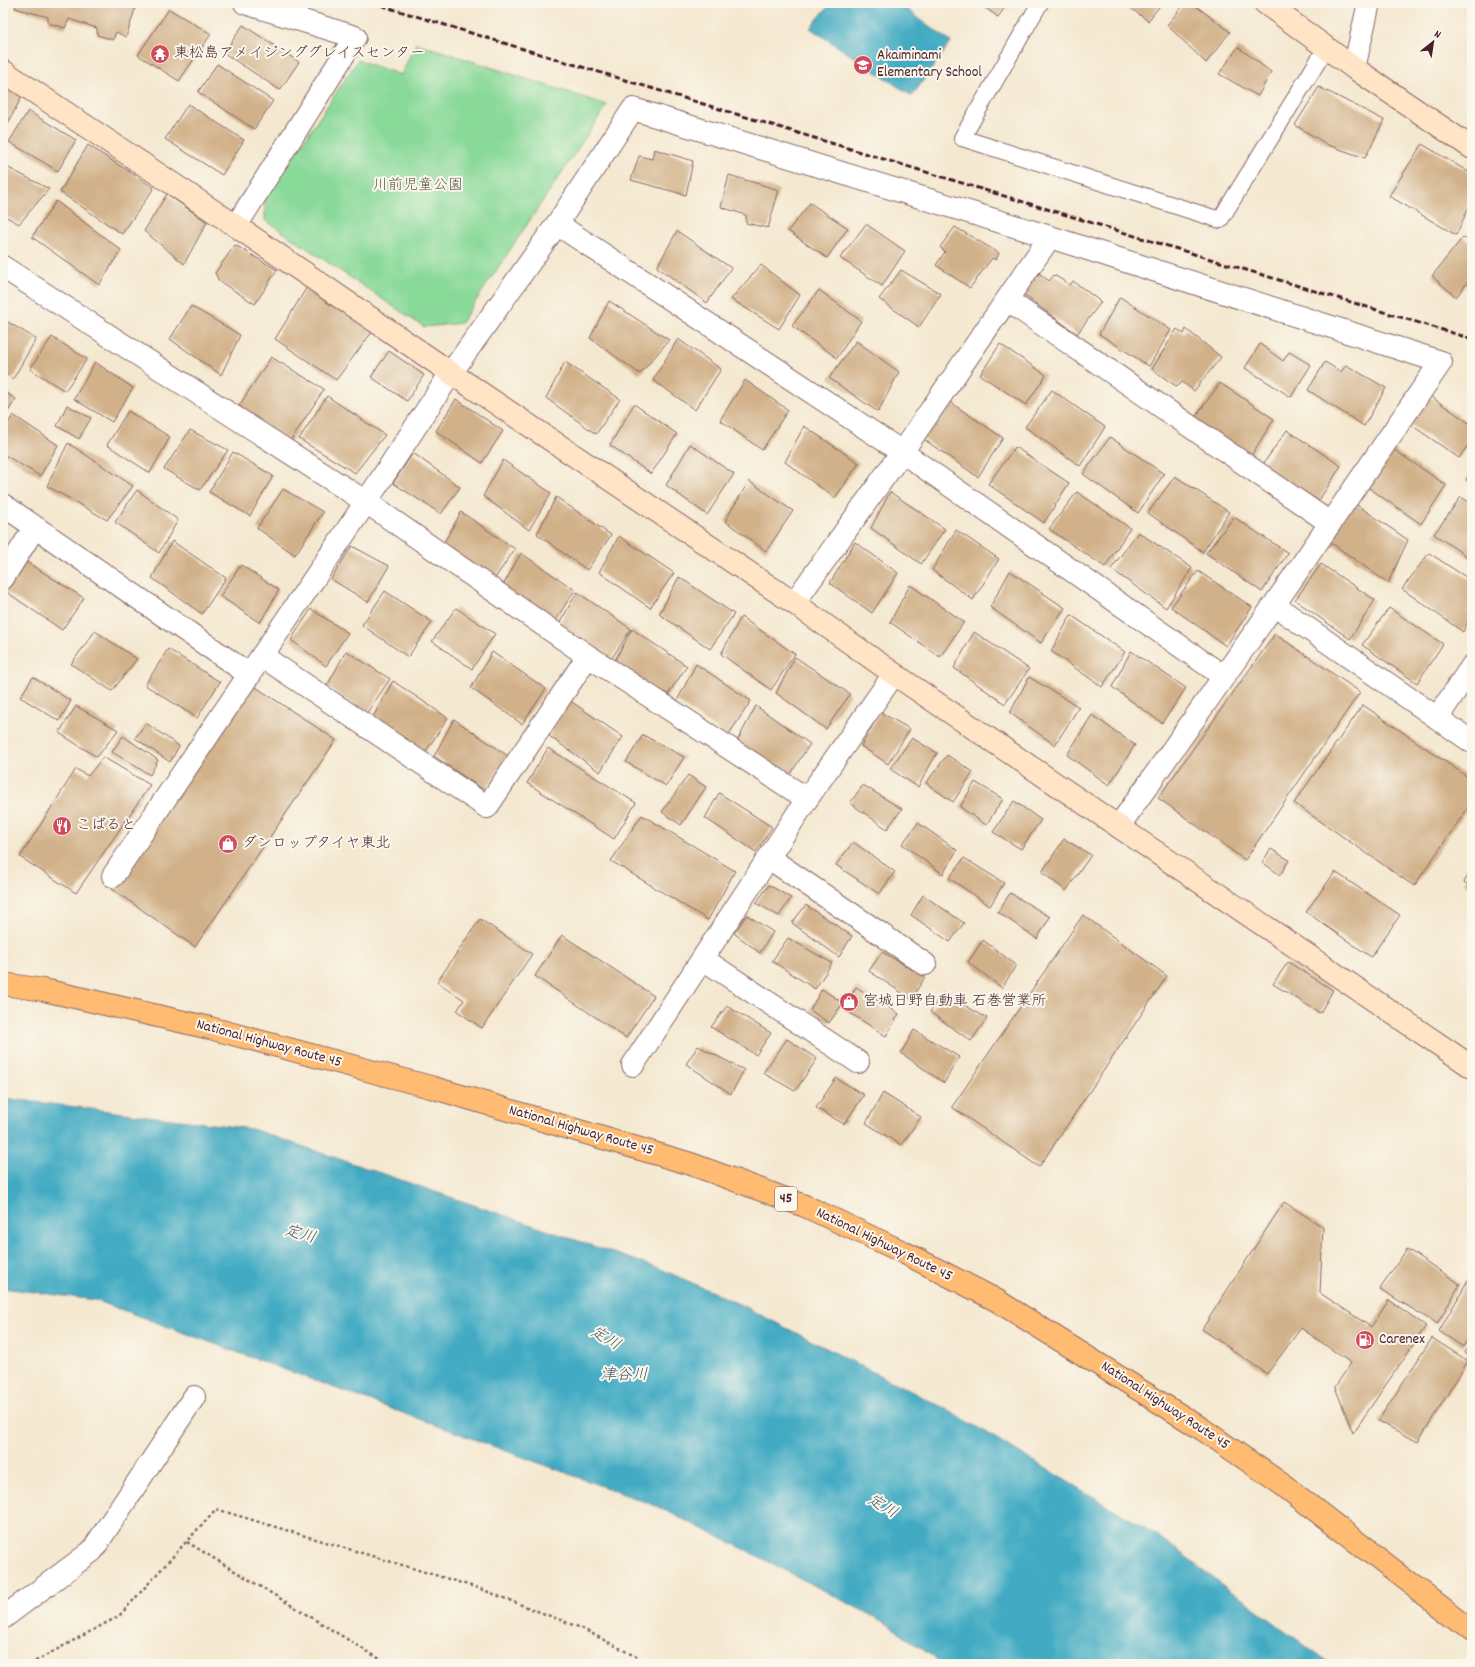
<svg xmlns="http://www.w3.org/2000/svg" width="1475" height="1667" font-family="Dekko,'Klee One',sans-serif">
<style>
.green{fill:#89d999;stroke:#6a7c62}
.water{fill:#43abc3;stroke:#466577}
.building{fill:#d1b189}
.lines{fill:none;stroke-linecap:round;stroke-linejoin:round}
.lane-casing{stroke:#866565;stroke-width:18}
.street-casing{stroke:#866565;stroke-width:24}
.secondary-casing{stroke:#866565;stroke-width:24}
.highway-casing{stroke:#866565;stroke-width:24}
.path{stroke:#866565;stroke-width:2.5;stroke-dasharray:3 3;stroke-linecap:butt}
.lane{stroke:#fff;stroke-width:16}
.street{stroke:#fff;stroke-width:22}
.secondary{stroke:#ffe4c6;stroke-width:22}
.highway{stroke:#febb71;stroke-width:22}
.rail{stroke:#4a1f2b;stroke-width:3;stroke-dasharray:6 3;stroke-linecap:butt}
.labels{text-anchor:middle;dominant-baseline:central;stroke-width:4;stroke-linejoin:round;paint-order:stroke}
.shield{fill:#fbf7ec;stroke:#7f6065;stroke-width:1}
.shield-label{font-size:14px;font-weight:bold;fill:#4a1f2b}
.poi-label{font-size:15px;fill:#4a1f2b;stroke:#fbf7ec;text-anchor:start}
.park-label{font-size:15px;fill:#5d574c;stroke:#fbf7ec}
.street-label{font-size:15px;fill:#4a1f2b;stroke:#fbf7ec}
.water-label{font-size:16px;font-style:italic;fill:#475768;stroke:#fbf7ec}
</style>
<rect width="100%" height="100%" fill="#fbf7ec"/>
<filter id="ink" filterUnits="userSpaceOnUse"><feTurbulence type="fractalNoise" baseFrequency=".025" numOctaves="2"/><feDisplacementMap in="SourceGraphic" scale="8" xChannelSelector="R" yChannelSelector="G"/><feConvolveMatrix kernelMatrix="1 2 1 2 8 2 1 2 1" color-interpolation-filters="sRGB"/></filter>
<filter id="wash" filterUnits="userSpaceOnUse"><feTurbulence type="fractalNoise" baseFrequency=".012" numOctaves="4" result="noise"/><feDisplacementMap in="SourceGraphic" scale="16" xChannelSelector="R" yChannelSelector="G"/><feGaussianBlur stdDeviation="0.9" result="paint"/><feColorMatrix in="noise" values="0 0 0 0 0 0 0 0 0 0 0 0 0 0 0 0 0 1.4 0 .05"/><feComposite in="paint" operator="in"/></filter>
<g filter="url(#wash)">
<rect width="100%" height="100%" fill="#f4e8d0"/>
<path class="green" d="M 416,43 L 607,105 L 461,323 L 424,327 L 265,220 L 265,199 L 358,60 L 401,75 Z"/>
<path class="water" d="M 831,3 L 898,3 L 951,42 L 912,96 L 810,28 Z
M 3,1098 L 252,1129 L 663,1270 L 733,1301 L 952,1412 L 1158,1536 L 1330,1664 L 943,1664 L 886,1623 L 754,1554 L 656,1506 L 95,1300 L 3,1288 Z"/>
<g id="blocks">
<path class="building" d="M 17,3 L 137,3 L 126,37 L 116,32 L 113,40 L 97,35 L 97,28 L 69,19 L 65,28 L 48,23 L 48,17 L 15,8 Z
M 979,3 L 1008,3 L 998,17 Z
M 1124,3 L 1162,3 L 1148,21 Z
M 1185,3 L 1192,3 L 1230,32 L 1206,63 L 1167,25 Z
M 169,9 L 211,34 L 179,81 L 138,55 Z
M 243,25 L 299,62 L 280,90 L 224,53 Z
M 1238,47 L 1271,72 L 1258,96 L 1219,74 Z
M 217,64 L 273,101 L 254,129 L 198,92 Z
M 1472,68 L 1472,81 L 1468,79 Z
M 3,81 L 23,94 L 3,133 Z
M 1319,87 L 1384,120 L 1365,158 L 1328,145 L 1295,125 Z
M 188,104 L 244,140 L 222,175 L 165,139 Z
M 28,111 L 76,140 L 58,171 L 9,142 Z
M 1422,144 L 1472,174 L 1472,211 L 1468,209 L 1456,235 L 1389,196 Z
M 88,145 L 154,188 L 122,234 L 60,192 Z
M 654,149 L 693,161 L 686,195 L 631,180 L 639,156 L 652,159 Z
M 3,165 L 49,189 L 19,224 L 3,215 Z
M 729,175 L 779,190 L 768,228 L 746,223 L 746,215 L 721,207 Z
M 167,194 L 207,222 L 184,264 L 144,231 Z
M 56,201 L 121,250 L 99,285 L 32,237 Z
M 810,203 L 848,228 L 827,258 L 788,231 Z
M 866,224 L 905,251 L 882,286 L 840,258 Z
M 955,227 L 999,253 L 996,260 L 992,258 L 970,288 L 936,265 L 945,252 L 940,247 Z
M 677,231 L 731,268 L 707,303 L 657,267 Z
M 1463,237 L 1472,243 L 1472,277 L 1456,297 L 1432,276 Z
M 235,245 L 277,270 L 255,304 L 219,281 L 215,273 Z
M 761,265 L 800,295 L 779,329 L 731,299 Z
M 901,270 L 941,294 L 919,327 L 879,299 Z
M 1039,273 L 1049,281 L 1054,275 L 1070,285 L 1073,281 L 1101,302 L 1077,334 L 1024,295 Z
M 307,287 L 372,332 L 336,380 L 275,339 Z
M 819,290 L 861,321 L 837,358 L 792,326 Z
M 1120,297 L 1171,330 L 1149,366 L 1099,334 Z
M 609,301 L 669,340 L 640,374 L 590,338 Z
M 191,306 L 240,335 L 221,375 L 170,339 Z
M 3,319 L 36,339 L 13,379 L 3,372 Z
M 1177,329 L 1184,334 L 1186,329 L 1221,357 L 1194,391 L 1182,382 L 1177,387 L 1152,369 Z
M 52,337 L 87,359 L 65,391 L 30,369 Z
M 678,339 L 721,369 L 695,410 L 653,380 Z
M 856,341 L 899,372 L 878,412 L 829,378 Z
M 1000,344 L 1046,375 L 1026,405 L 980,375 Z
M 1260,344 L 1283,361 L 1289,352 L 1311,365 L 1291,397 L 1245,368 Z
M 389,351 L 424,375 L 407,401 L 371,377 Z
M 271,357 L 324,389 L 290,442 L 239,406 Z
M 95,362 L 133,388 L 112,422 L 74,399 Z
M 565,362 L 620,399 L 596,434 L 546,398 Z
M 1325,362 L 1341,372 L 1346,365 L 1386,388 L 1364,426 L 1308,390 Z
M 745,380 L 788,410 L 762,450 L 720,420 Z
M 1220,383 L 1274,419 L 1249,459 L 1193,420 Z
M 1052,390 L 1105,427 L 1080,466 L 1025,427 Z
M 3,391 L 16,399 L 3,419 Z
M 327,396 L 385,435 L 355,473 L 299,439 Z
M 1430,396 L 1472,425 L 1472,439 L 1459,458 L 1410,424 Z
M 456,399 L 503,431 L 482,463 L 436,431 Z
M 950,402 L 1003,438 L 978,477 L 922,438 Z
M 634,404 L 677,434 L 651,474 L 610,445 Z
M 67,405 L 91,418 L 79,439 L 57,426 Z
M 128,411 L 170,437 L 150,473 L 107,445 Z
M 13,415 L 58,445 L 40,476 L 3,454 L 3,433 Z
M 804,426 L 859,463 L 835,498 L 785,462 Z
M 190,430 L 228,450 L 200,490 L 164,469 Z
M 1287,430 L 1341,466 L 1316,505 L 1261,467 Z
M 1110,437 L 1164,474 L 1138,513 L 1083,474 Z
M 68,443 L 133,486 L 107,520 L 47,486 Z
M 690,444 L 734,474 L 707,515 L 666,485 Z
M 1015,447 L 1069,483 L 1044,523 L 988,484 Z
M 1393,449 L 1446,485 L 1421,524 L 1366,486 Z
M 233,452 L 273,476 L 250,516 L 209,492 Z
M 413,453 L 460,487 L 441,514 L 393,483 Z
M 503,460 L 551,493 L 529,530 L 483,496 Z
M 1472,472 L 1472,484 L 1466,480 Z
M 1175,476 L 1229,512 L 1203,552 L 1148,513 Z
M 749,481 L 793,511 L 766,551 L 725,521 Z
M 283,489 L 323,512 L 295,555 L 257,528 Z
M 137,490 L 178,520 L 159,553 L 115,522 Z
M 890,492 L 945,529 L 921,564 L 871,528 Z
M 1077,492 L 1130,528 L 1105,567 L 1049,529 Z
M 556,497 L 611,535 L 587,570 L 537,534 Z
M 1461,497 L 1472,504 L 1472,560 L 1434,534 Z
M 1354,503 L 1408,540 L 1388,583 L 1327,540 Z
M 461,512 L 515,549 L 491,584 L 441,548 Z
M 1234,517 L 1288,553 L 1262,592 L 1206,553 Z
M 956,530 L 999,559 L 973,600 L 932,570 Z
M 1138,532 L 1192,568 L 1166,608 L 1111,569 Z
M 619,536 L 674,573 L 650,608 L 599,572 Z
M 172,541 L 226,578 L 202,614 L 152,578 Z
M 855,542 L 898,573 L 872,613 L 830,583 Z
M 352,546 L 389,566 L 368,602 L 331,579 Z
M 521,553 L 575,590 L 552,625 L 501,589 Z
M 1429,553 L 1472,581 L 1472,612 L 1463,632 L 1402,589 Z
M 25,561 L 84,598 L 62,630 L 5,591 Z
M 1321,564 L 1375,600 L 1350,639 L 1295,600 Z
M 241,565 L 279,590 L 260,623 L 220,596 Z
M 1010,571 L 1065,608 L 1041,643 L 990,607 Z
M 1198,571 L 1252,607 L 1226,646 L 1171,607 Z
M 679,577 L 734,614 L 710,649 L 659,614 Z
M 910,585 L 964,622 L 940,657 L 890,622 Z
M 385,591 L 432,622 L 408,657 L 362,625 Z
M 577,592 L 631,629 L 608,664 L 557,628 Z
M 456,608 L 495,634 L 472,669 L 432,641 Z
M 1389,608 L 1443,644 L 1417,683 L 1362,645 Z
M 311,609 L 348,633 L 326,666 L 291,640 Z
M 1071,615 L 1125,652 L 1102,687 L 1051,651 Z
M 741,617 L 795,654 L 771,690 L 721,654 Z
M 632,629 L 687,666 L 663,702 L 612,666 Z
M 95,631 L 137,659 L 112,691 L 71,664 Z
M 974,632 L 1029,669 L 1005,704 L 954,668 Z
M 1275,634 L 1360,692 L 1245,860 L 1158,798 Z
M 168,649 L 220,682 L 197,718 L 145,685 Z
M 346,651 L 390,679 L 366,714 L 327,686 Z
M 1131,651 L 1186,688 L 1162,723 L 1112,687 Z
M 492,652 L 546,689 L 522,724 L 471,688 Z
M 795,657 L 850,694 L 826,729 L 776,693 Z
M 696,664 L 751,701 L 727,737 L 677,701 Z
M 33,677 L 71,701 L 59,721 L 20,697 Z
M 1029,677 L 1079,707 L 1055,745 L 1010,713 Z
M 393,681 L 448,718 L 424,754 L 373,717 Z
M 251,684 L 336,740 L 195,947 L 112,889 Z
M 569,700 L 623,737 L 600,772 L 549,736 Z
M 1363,705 L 1472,780 L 1472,802 L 1414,886 L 1294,803 Z
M 76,706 L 118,730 L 97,757 L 59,733 Z
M 756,706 L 810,744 L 787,779 L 736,743 Z
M 880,712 L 910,729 L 888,764 L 861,746 Z
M 1092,715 L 1135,745 L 1109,785 L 1067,755 Z
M 454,719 L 508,756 L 485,791 L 434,756 Z
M 146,723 L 179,746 L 170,762 L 135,738 Z
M 643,735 L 684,757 L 666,786 L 626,762 Z
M 123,736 L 158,760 L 150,775 L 112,752 Z
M 912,738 L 937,753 L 918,787 L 890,769 Z
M 548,748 L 636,803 L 614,839 L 527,783 Z
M 947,755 L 973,772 L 953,802 L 926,783 Z
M 103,757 L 150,785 L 76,893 L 20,857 L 76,769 L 88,776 Z
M 688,775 L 706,787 L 681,825 L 662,812 Z
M 975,782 L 1003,799 L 986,825 L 960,807 Z
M 863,785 L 902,809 L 887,829 L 850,803 Z
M 719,793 L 772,827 L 756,852 L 705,818 Z
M 1014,801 L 1041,820 L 1021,849 L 993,832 Z
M 642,815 L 735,871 L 708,920 L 611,861 Z
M 918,823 L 957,850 L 943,874 L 902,844 Z
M 1064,839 L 1091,855 L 1066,891 L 1042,872 Z
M 853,842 L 895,872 L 879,894 L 836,865 Z
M 1271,849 L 1289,860 L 1280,875 L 1262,862 Z
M 964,858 L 1004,883 L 990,906 L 949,878 Z
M 1472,870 L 1472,888 L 1464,882 Z
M 1335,872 L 1400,915 L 1371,957 L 1306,912 Z
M 769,885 L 791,898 L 779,916 L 756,903 Z
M 1010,893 L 1050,917 L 1037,939 L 998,912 Z
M 923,895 L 964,923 L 950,942 L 911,915 Z
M 806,905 L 852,936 L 839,957 L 792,923 Z
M 747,915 L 773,932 L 760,953 L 734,933 Z
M 1083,915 L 1167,976 L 1039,1167 L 952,1107 Z
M 480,919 L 532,954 L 482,1028 L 457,1011 L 464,1000 L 437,982 Z
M 562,935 L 654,996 L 626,1038 L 535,976 Z
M 788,938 L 832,963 L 815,989 L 772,961 Z
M 983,940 L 1016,965 L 1002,988 L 968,962 Z
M 882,952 L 925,977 L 911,999 L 869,971 Z
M 1288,962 L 1333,990 L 1320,1013 L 1273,984 Z
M 856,987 L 899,1014 L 886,1036 L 844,1009 Z
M 822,989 L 843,1003 L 829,1023 L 810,1010 Z
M 943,993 L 987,1018 L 971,1041 L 930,1012 Z
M 727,1006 L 771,1033 L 756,1055 L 711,1027 Z
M 914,1030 L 959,1057 L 944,1083 L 901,1053 Z
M 787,1039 L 817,1059 L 795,1091 L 763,1073 Z
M 698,1046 L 744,1070 L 731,1094 L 686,1064 Z
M 836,1078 L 864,1095 L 844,1124 L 816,1108 Z
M 883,1093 L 921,1117 L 901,1145 L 866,1123 Z
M 1284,1202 L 1323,1227 L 1320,1293 L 1371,1327 L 1389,1300 L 1426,1326 L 1353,1433 L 1335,1387 L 1351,1363 L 1301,1328 L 1267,1374 L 1202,1329 Z
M 1407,1249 L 1460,1284 L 1437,1324 L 1380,1289 Z
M 1472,1274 L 1472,1332 L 1463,1347 L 1439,1331 Z
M 1432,1338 L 1468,1361 L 1418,1442 L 1378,1421 Z
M 1472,1341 L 1472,1358 L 1465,1353 Z"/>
</g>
</g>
<g filter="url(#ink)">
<use href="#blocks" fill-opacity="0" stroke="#866565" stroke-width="1"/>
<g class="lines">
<g class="lane-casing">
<path id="lane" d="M 1040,3 L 962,138 L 1220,220 L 1326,48"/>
</g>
<g class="street-casing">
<path id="street" d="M 1354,68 L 1369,3
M 557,224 L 902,452 L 1223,676
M 236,226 L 355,37 L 245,3
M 3,267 L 366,502 L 588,656 L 807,799 L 894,674
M 1007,300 L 1330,523
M 3,505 L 250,675
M 3,578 L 35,527
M 794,603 L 902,452 L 1050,237
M 1274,605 L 1472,742
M 262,656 L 487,807 L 588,656
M 1437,718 L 1472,666
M 769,858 L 925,964
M 113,876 L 366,502 L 451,373 L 557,224 L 633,109 L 1050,237 L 1441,362 L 1274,605 L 1119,826
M 703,959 L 858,1062
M 633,1065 L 807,799
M 3,1618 L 92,1551 L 194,1397"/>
</g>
<g class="secondary-casing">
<path id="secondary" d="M 1265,3 L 1354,68 L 1472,148
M 3,71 L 236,226 L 451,373 L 794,603 L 894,674 L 1472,1067"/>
</g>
<g class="highway-casing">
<path id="highway" d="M 3,984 L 44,990 L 210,1028 L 434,1088 L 691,1164 L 805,1206 L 901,1251 L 996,1300 L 1202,1429 L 1283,1485 L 1472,1631"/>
</g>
<path class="path" d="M 187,1542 L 388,1664
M 30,1664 L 119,1616 L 216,1509 L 478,1588 L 581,1628 L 650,1664"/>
<use href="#lane" class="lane"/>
<use href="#street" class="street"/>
<use href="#secondary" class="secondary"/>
<use href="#highway" class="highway"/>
<path class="rail" d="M 373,3 L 1472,339"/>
</g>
</g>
<defs>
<g id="temple-disc" transform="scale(1)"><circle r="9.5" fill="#d1495b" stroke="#fbf7ec"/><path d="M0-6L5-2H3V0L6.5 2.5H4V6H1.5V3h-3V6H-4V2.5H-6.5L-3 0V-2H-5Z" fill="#fff"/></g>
<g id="school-disc" transform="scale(1)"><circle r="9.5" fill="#d1495b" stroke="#fbf7ec"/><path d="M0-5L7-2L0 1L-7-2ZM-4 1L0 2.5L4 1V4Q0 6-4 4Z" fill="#fff"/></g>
<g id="restaurant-disc" transform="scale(1)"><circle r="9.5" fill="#d1495b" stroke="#fbf7ec"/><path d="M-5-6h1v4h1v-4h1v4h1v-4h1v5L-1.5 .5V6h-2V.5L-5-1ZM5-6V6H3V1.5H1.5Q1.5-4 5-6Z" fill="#fff"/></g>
<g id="shop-disc" transform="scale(1)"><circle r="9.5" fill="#d1495b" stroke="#fbf7ec"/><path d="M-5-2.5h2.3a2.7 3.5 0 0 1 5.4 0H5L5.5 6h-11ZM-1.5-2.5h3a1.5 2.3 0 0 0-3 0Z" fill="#fff"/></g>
<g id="fuel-disc" transform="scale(1)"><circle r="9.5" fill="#d1495b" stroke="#fbf7ec"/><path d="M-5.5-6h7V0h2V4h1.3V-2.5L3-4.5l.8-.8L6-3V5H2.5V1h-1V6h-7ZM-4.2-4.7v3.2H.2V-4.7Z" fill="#fff"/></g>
</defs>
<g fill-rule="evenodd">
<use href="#temple-disc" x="160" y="54"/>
<use href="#school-disc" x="863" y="65"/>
<use href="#restaurant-disc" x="62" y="826"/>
<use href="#shop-disc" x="228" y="844"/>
<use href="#shop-disc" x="849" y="1002"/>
<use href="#fuel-disc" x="1365" y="1340"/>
</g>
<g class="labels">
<rect class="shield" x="775" y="1187" width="22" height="24" rx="3"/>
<g class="shield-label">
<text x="786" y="1199">45</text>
</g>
<g class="poi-label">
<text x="174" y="54">東松島アメイジンググレイスセンター</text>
<text x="877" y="56">Akaiminami<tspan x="877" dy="17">Elementary School</tspan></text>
<text x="76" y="826">こばると</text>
<text x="242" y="844">ダンロップタイヤ東北</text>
<text x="863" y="1002">宮城日野自動車 石巻営業所</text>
<text x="1379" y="1340">Carenex</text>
</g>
<g class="park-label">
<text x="418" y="186">川前児童公園</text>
</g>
<g class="street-label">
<text transform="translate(269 1044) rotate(15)">National Highway Route 45</text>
<text transform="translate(581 1131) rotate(16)">National Highway Route 45</text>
<text transform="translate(884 1245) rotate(26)">National Highway Route 45</text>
<text transform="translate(1165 1406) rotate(33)">National Highway Route 45</text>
</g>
<g class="water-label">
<text transform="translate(300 1235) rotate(16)">定川</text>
<text transform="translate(605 1339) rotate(31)">定川</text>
<text x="624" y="1375">津谷川</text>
<text transform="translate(882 1507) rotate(31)">定川</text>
</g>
</g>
<rect width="1475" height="1667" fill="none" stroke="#fbf7ec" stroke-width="16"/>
<g transform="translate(1433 42) rotate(30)" stroke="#fbf7ec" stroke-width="3" paint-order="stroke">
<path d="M0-3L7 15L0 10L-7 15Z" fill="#4a1f2b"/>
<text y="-6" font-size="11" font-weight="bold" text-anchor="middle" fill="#4a1f2b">N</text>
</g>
</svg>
